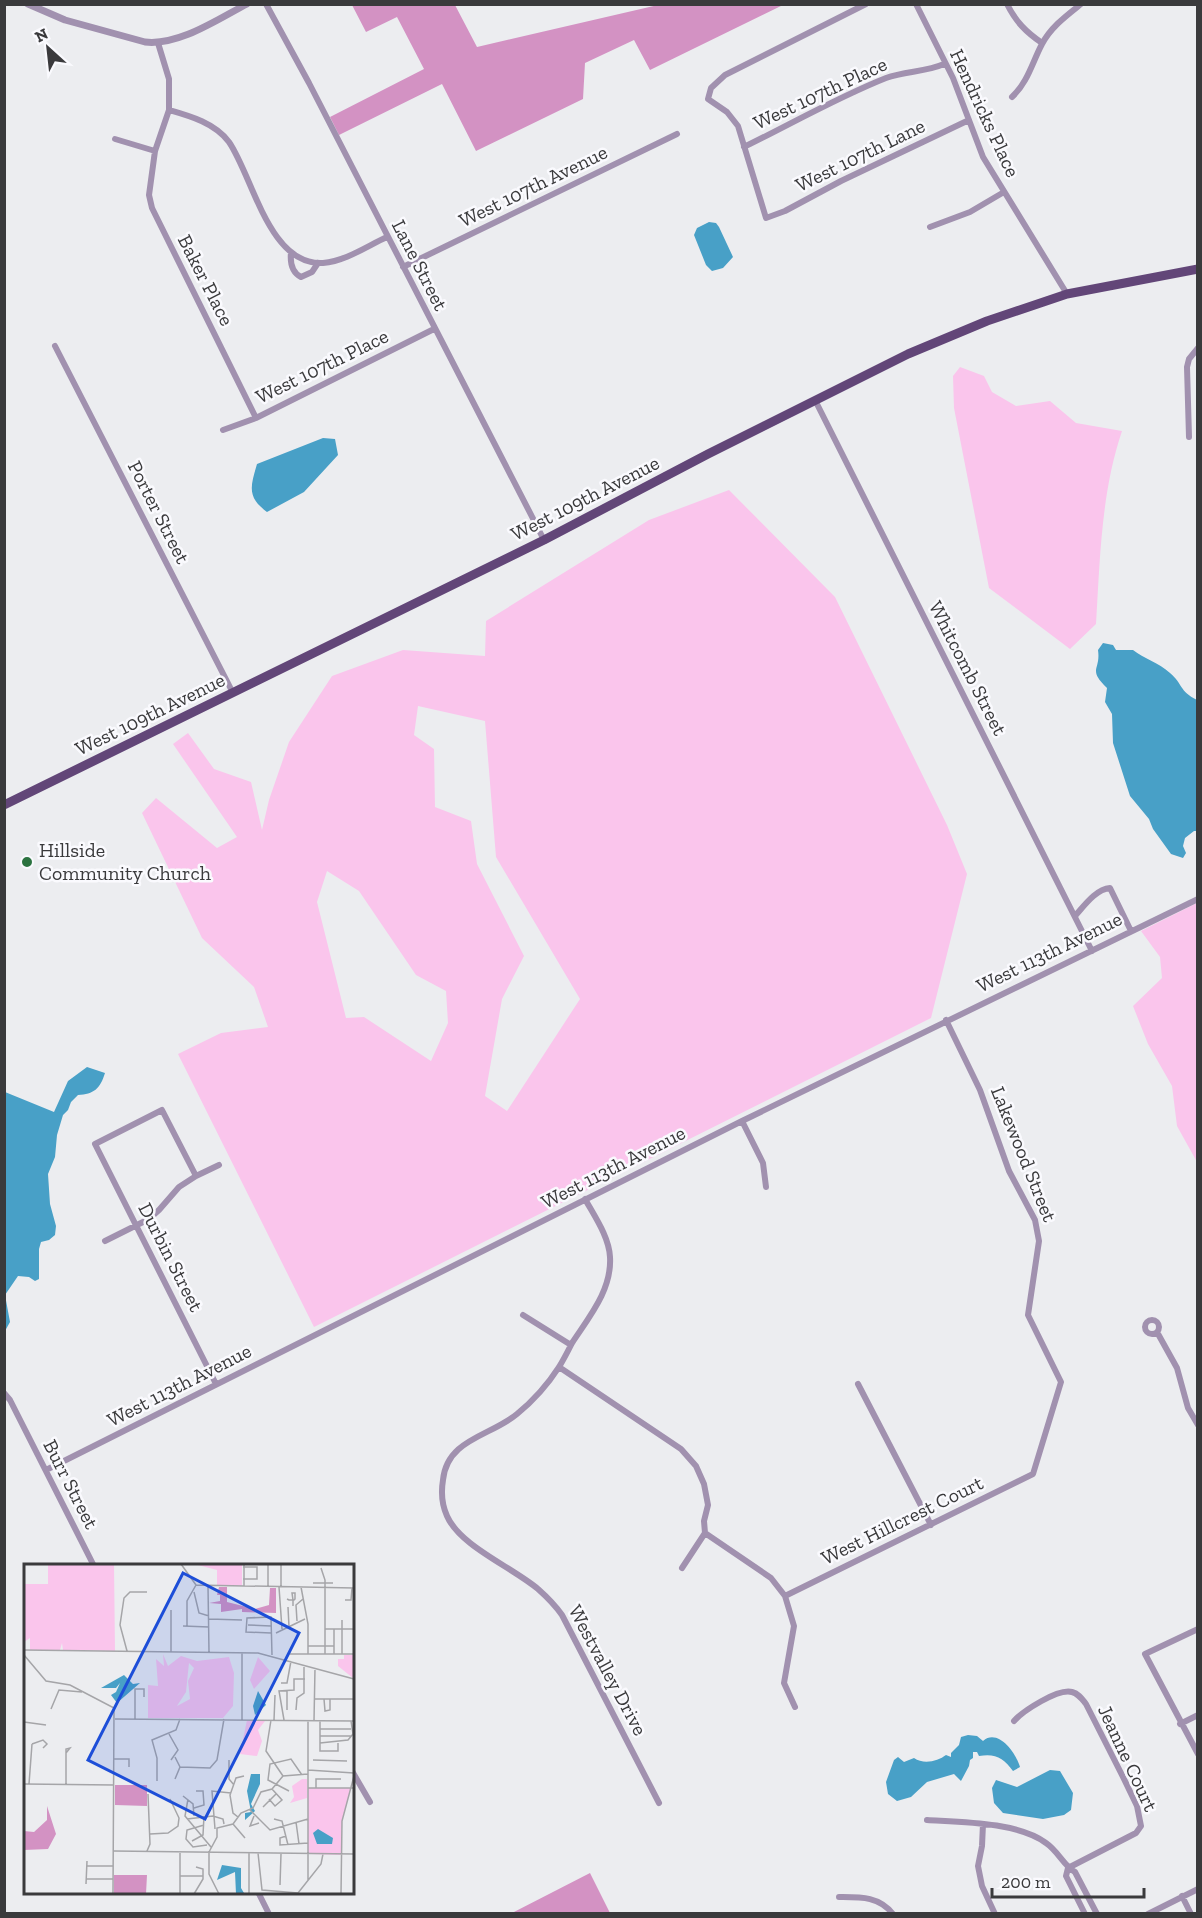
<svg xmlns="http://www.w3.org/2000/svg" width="1202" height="1918" font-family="'Zilla Slab',serif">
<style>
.green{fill:#fac5ec;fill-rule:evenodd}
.forest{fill:#d392c3}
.water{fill:#48a0c7}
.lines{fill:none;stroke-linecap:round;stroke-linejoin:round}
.minor{stroke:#a191af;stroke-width:6}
.tertiary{stroke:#a191af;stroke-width:7}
.primary{stroke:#624678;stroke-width:9}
.poi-dot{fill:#2c7340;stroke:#fafafe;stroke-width:2}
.labels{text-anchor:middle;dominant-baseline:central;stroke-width:5;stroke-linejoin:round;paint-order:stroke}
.street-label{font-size:20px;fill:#3a3a3c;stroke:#fafafe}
.poi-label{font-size:20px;fill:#3a3a3c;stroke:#fafafe;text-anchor:start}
.inset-road{fill:none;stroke:#a5a5a8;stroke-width:1.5}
.view{fill:#1d4ed8;fill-opacity:0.15;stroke:#1d4ed8;stroke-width:3}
.inset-edge{fill:none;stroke:#3a3a3c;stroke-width:3}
</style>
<rect width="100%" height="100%" fill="#ecedf0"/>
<path class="green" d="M 960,367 L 984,376 L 992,392 L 1016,406 L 1050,401 L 1076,423 L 1122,431 C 1101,493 1100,560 1096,624 L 1070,649 L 989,588 L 954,408 L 953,376 Z
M 729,490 L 835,597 L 947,825 L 967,874 L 931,1018 L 314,1327 L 178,1054 L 221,1033 L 268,1027 L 254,987 L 202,938 L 142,813 L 156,798 L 217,848 L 237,837 L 173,744 L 188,733 L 214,769 L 251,782 L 262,830 L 269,800 L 289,742 L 332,676 L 403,650 L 485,656 L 486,621 L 649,520 ZM 418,706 L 485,721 L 496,857 L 580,999 L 507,1111 L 485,1096 L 502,999 L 524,956 L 477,864 L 471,821 L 435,807 L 434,749 L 414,735 ZM 327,871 L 359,891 L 416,975 L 446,991 L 448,1023 L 431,1061 L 364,1017 L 346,1018 L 317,902 Z
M 1197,903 L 1197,1162 L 1177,1126 L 1172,1086 L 1148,1044 L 1133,1006 L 1162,978 L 1160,957 L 1141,931 Z"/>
<path class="forest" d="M 352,5 L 455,5 L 477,47 L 658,5 L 783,5 L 650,70 L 634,40 L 585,63 L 583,99 L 476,151 L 442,84 L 339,135 L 330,117 L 424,69 L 397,17 L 366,32 Z
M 590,1873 L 610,1913 L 512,1913 Z"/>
<path class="water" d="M 709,222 L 716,223 L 719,227 L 733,257 L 723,268 L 712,271 L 706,265 L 694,235 L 697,228 Z
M 323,438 L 335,439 L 338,455 L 304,492 L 267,512 C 246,497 251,485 257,464 Z
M 1103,643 L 1113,645 L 1116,650 L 1133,650 C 1144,659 1158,662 1170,673 C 1183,684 1179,691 1197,700 L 1197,831 L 1194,831 L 1185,838 L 1183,846 L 1186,853 L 1183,858 L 1171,854 L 1153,829 L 1149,819 L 1130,796 L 1113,743 L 1112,714 L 1105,702 L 1107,688 C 1087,669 1101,670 1098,650 Z
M 87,1067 L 105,1073 C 100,1089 94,1094 78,1095 L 71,1102 L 68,1110 L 63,1115 L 57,1135 L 55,1157 L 48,1174 L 50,1204 L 56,1226 L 55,1235 L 49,1240 L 41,1242 L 39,1249 L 39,1279 L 35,1281 L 29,1277 L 18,1276 L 5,1295 L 10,1322 L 5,1331 L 5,1092 L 54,1112 L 68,1081 Z
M 968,1735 L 977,1736 L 983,1741 C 998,1728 1016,1753 1020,1767 L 1013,1771 C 1004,1758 995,1753 979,1756 L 977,1752 L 973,1752 L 973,1758 L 970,1760 L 969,1766 L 961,1781 L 954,1774 L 927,1782 L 911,1797 L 897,1801 L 888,1794 L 886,1782 L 894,1760 L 898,1757 L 904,1762 L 914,1758 C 924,1765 938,1761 946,1755 L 951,1757 L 951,1753 L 959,1745 L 961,1737 Z
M 1050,1770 L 1060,1771 L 1073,1793 L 1071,1810 L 1064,1815 L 1043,1819 L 1003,1813 L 994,1803 L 992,1788 L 996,1780 L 1017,1787 Z"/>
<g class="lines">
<path class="minor" d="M 266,4 L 309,83 L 544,540
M 866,4 L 725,75 L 711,88 L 708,99 L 727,112 L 738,126 L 766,218 L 785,211 L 841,181 L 969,120
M 916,4 L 953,78 L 983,157 L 1067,294
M 1007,4 C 1016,22 1026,32 1042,43
M 158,43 L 169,79 L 169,110 L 155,151 L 149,195 L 152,208 L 256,418
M 1012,97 C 1028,82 1032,63 1042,44 C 1051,27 1066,16 1081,4
M 169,110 C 190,116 215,123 229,142 C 253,177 269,266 323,263 C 346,261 367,246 387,237
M 115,139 L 155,151
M 744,147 C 791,124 838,97 886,78 C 905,71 926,72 944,64
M 930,227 L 970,212 L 1004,192
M 291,252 C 290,262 291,272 301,277 L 312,272 L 318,263
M 403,267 L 677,134
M 55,346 L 233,693
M 815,400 L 1092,951
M 223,430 L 256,418 L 434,329
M 1189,437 L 1187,367 L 1189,359 L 1198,348
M 1075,916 C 1084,906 1096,889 1110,888 L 1131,931
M 742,1121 L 763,1163 L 766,1187
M 196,1176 L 162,1110 L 95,1144 L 216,1384
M 585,1199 C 595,1217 609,1237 610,1257 C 612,1290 589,1317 572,1343 C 568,1351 564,1359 559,1367 C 548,1384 533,1401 517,1414 C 491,1436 447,1439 443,1480 C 441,1492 442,1505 447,1516 C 460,1546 512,1567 538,1589 C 547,1597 555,1605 562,1615 L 659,1803
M 105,1241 L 149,1219 L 159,1210 L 179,1187 L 196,1176 L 219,1165
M 523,1315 L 571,1345
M1145 1327a7 7 0 1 1 14 0a7 7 0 1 1-14 0Z
M 1157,1332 L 1177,1368 L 1188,1408 L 1198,1425
M 559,1367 L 681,1449 L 696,1466 L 704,1484 L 708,1505 L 704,1521 L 705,1533 L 682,1568
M 858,1384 L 931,1525
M 4,1393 L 10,1400 L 94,1566
M 46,1470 L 742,1121 L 1198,899
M 705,1533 L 771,1578 L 785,1596 L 794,1626 L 784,1683 L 795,1707
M 785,1596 L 1033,1474 L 1061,1382 L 1028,1315 L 1039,1241 L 1035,1220 L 1009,1171 L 980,1090 L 946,1020
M 1198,1629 L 1145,1654 L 1198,1754
M 1014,1721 C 1023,1711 1058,1688 1072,1692 C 1079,1694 1082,1699 1086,1704 L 1123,1777 L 1137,1806 L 1141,1826 L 1136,1833 L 1068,1868
M 1180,1724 L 1198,1715
M 352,1771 L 370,1802
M 927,1820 C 960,1822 1018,1822 1046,1843 C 1058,1851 1064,1866 1075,1872 L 1097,1914
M 983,1824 L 982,1846 L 978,1866 L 982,1886 L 995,1914
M 1068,1868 L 1066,1876 L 1085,1914
M 258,1892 L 269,1914
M 1182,1896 L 1191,1914
M 839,1897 C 860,1897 879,1896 893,1914
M 1148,1914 L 1198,1889"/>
<path class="tertiary" d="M 28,4 L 65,20 L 145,42 C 179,46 218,19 247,4"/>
<path class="primary" d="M 4,805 L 544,540 L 708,454 L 908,354 L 987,321 L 1067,294 L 1198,269"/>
</g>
<circle class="poi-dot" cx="27" cy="862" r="6"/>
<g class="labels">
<g class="street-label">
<text transform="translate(820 93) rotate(-25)">West 107th Place</text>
<text transform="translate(985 113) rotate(65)">Hendricks Place</text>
<text transform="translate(860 155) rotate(-26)">West 107th Lane</text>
<text transform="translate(533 186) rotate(-26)">West 107th Avenue</text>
<text transform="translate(420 265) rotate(63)">Lane Street</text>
<text transform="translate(206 280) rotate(63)">Baker Place</text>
<text transform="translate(322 366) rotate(-26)">West 107th Place</text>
<text transform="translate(585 498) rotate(-27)">West 109th Avenue</text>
<text transform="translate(159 512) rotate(63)">Porter Street</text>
<text transform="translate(968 668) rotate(63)">Whitcomb Street</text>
<text transform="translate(150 714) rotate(-26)">West 109th Avenue</text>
<text transform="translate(1049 952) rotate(-26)">West 113th Avenue</text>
<text transform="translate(1024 1154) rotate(68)">Lakewood Street</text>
<text transform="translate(613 1167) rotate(-27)">West 113th Avenue</text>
<text transform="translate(171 1257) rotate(63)">Durbin Street</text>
<text transform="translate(179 1385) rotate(-27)">West 113th Avenue</text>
<text transform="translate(71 1484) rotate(63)">Burr Street</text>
<text transform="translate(902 1520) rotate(-26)">West Hillcrest Court</text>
<text transform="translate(608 1670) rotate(62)">Westvalley Drive</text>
<text transform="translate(1128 1758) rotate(65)">Jeanne Court</text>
</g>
<g class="poi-label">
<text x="39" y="850">Hillside<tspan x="39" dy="23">Community Church</tspan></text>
</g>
</g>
<g transform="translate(24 1564)">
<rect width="330" height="330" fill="#ecedf0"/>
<path d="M 24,0 L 90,0 L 91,87 L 39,86 L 38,79 L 36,86 L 6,86 L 6,74 L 0,78 L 0,20 L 24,20 ZM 170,0 L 218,0 L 218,22 L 193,22 L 193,6 ZM 139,90 L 144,102 L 157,92 L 173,97 L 205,93 L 210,109 L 209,142 L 199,154 L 124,154 L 124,121 L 134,122 L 132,95 L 140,102 ZM 165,99 L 170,104 L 164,117 L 166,135 L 153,142 L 162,128 ZM 320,91 L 330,91 L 329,114 L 314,102 L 314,95 L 320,95 ZM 234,93 L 246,107 L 230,125 L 226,116 ZM 223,156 L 241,157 L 234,166 L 238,177 L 233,192 L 216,190 ZM 278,215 L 283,215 L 283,234 L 266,239 L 270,233 L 268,222 ZM 284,224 L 327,224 L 318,257 L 317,291 L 284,290 Z" fill="#fac5ec" fill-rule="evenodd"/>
<path d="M 195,23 L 203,23 L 203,38 L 231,45 L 245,41 L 246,24 L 252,24 L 252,49 L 218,48 L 218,45 L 197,48 L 197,40 L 185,39 L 196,37 L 196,31 L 193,31 ZM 91,221 L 123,221 L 123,242 L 91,241 ZM 23,242 L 32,270 L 24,285 L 0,286 L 0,267 L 10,268 L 23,256 ZM 90,311 L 123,311 L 122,330 L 90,330 Z" fill="#d392c3"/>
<path d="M 100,111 L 109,120 L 116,119 L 93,139 L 87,131 L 92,128 L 96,119 L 92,124 L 77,124 ZM 234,127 L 242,141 L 231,151 L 229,142 ZM 227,210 L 236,210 L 236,220 L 227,240 L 231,247 L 221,256 L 221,249 L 227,248 L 223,227 ZM 294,265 L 309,274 L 308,280 L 293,280 L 289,269 ZM 198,301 L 217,304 L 217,324 L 220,329 L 212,330 L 211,308 L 193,316 Z" fill="#48a0c7"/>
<path class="inset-road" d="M 157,0 L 172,21M 297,4 L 301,16 L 301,90M 219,15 L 233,15 L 233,3 L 219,3M 289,19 L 309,19M 172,21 L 330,24M 184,22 L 185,88M 220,23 L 220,0M 244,23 L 244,0M 255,23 L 258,65M 257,23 L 257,0M 277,23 L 284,60 L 284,90M 170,28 L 175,49 L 185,52M 263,35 L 265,36 L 270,36 L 271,35 L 271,29 L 268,29 L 269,36 L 269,42M 321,36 L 327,36 L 328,24M 264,43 L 265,63M 147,46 L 147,88M 185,55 L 218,56M 273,57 L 272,41 L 279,35M 224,61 L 247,62M 159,62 L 185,63M 163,63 L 163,37 L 172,21M 301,65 L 330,65M 310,65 L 310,90M 247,69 L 222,68 L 223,54 L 247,53 L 248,91M 252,69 L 281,55M 284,82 L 310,82M 0,86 L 234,89 L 330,115M 103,87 L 96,61 L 100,34 L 106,28 L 123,28M 266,90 L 330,90M 318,90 L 318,56M 0,91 L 22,117 L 46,121 L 90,144 L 89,330M 257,119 L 263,119 L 267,97M 263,127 L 263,146M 291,135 L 330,135M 300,135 L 301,147 L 306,146 L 306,135M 27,145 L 35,126 L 58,128M 272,146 L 273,134 L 280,129 L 280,101M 91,155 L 330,157M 111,155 L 111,125 L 120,125 L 120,133M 218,156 L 218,89M 247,156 L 242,187 L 259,212M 250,156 L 251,131M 260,156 L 255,127 L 270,126 L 270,115 L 281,115M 290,157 L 291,104M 296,157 L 296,187 L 314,187 L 314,179M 0,158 L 22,161M 296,165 L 327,165M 145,170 L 154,186 L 147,196M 296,172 L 328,172M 296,179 L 324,176 L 329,170 L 327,157M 8,180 L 19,176 L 23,180 L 19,184M 151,193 L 156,203 L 151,215M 90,195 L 105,195 L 105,203M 205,196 L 205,215 L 210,221M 289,196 L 323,197M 156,203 L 186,204 L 193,196 L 200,155M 284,206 L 330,209M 133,217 L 133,194 L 128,176 L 152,166 L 156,155M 0,220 L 90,221M 5,220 L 8,180M 42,220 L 42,185 L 46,184 L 42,189M 284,224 L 330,224M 292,224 L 292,215 L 317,215M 265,227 L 244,216 L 246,200 L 267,195 L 278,211M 159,232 L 169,240 L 170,252M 164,235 L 161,252 L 187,283M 245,235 L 251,242 L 258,236 L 248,225M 239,243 L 252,230M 170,244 L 180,241 L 179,227 L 172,227M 226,246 L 246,266 L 284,255M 230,252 L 226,262 L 235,259M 214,253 L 209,249 L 206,231 L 212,214 L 220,212M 163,255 L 189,252 L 199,255 L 200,260M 250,255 L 258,257 L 264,281M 272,258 L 275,280M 209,260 L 221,274M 180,261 L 163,266 L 162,275 L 169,283 L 183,281M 191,265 L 188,227 L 207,229M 126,270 L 144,269 L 154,262 L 155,254 L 146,235M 262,272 L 256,274 L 256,281 L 284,279M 168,277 L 179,271 L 180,252M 90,287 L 330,290M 123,287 L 126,280 L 124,230M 156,288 L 156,330M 185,288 L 193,273 L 193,264 L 209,260 L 217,249 L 229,244 L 237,228 L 248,225 L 259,212 L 284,210M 185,288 L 185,310 L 195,330M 234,289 L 238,326 L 274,329M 63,302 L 89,302M 156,312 L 179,312M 62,315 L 89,315M 284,316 L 284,157M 62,320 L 63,297M 256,321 L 257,290M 274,329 L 297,300 L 299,290M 170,330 L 179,315 L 179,305 L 172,303M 225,330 L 225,289M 317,330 L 318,257 L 330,212"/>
<path class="view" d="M 159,9 L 275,69 L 181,255 L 64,196 Z"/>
<rect width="330" height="330" class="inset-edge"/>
</g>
<rect width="1202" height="1918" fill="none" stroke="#3a3a3c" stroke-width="12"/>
<g transform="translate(48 48) rotate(333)" stroke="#fafafe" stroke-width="4.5" paint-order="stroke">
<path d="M0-4.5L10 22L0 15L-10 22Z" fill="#3a3a3c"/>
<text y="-9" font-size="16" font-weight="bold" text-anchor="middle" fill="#3a3a3c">N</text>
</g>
<path d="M992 1888v9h152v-9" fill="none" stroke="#3a3a3c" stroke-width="3"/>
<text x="1001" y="1888" font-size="18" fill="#3a3a3c" stroke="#fafafe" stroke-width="4.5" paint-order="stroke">200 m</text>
</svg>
